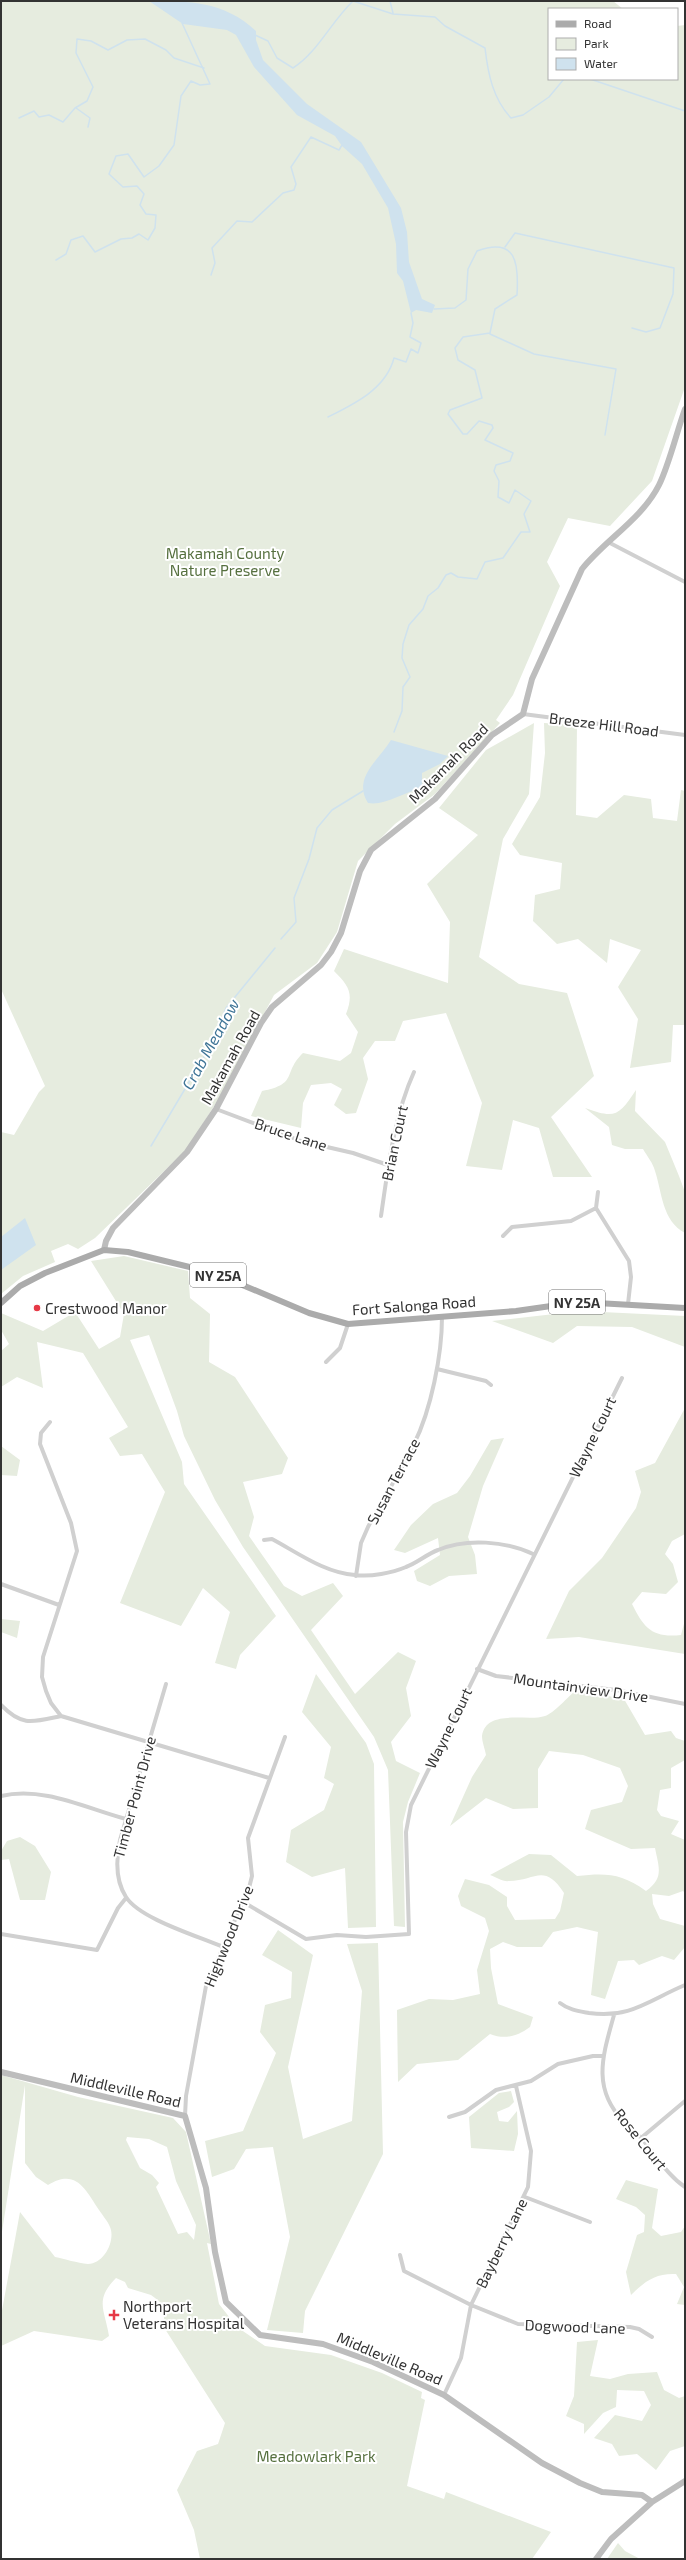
<svg xmlns="http://www.w3.org/2000/svg" width="686" height="2560" font-family="'Exo 2',sans-serif">
<style>
.green{fill:#e6ecdf;fill-rule:evenodd}
.water{fill:#cfe2ee}
.lines{fill:none;stroke-linecap:round;stroke-linejoin:round}
.stream{stroke:#cfe2ee;stroke-width:1.5}
.street{stroke:#d0d0d0;stroke-width:4}
.secondary{stroke:#bdbdbd;stroke-width:6}
.primary{stroke:#ababab;stroke-width:6}
.poi-dot{fill:#e63946;stroke:#fff;stroke-width:1.5}
.labels{text-anchor:middle;dominant-baseline:central;stroke-width:4;stroke-linejoin:round;paint-order:stroke}
.shield{fill:#fff;stroke:#707070;stroke-width:1}
.shield-label{font-size:14px;font-weight:bold;fill:#333}
.park-label{font-size:15px;fill:#56703f;stroke:#fff}
.street-label{font-size:15px;fill:#333;stroke:#fff}
.poi-label{font-size:15px;fill:#333;stroke:#fff;text-anchor:start}
.water-label{font-size:16px;font-style:italic;fill:#3f7597;stroke:#fff}
</style>
<rect width="100%" height="100%" fill="#fff"/>
<path class="green" d="M 1,1 L 613,1 L 623,9 L 549,9 L 549,79 L 677,79 L 677,26 L 685,25 L 685,387 L 652,481 L 610,526 L 568,518 L 547,562 L 560,586 L 513,695 L 496,720 L 500,723 L 435,794 L 395,824 L 358,861 L 337,932 L 317,963 L 274,995 L 221,1095 L 187,1149 L 95,1238 L 78,1249 L 68,1244 L 51,1251 L 55,1262 L 23,1276 L 1,1294 L 1,1132 L 14,1135 L 39,1092 L 45,1086 L 1,989 Z
M 534,723 L 529,794 L 503,839 L 479,957 L 519,984 L 567,993 L 594,1076 L 551,1117 L 592,1177 L 553,1177 L 539,1128 L 513,1120 L 502,1170 L 466,1166 L 482,1103 L 446,1013 L 403,1021 L 395,1041 L 375,1041 L 363,1058 L 368,1079 L 356,1113 L 346,1114 L 334,1105 L 342,1089 L 331,1083 L 311,1085 L 303,1103 L 301,1128 L 251,1116 L 262,1091 C 299,1084 282,1073 303,1053 L 340,1061 L 351,1053 L 358,1032 L 346,1014 C 354,993 349,986 334,971 L 344,949 L 448,983 L 450,922 L 427,884 L 478,835 L 439,808 L 486,750 Z
M 544,723 L 577,725 L 576,815 L 597,818 L 624,795 L 651,799 L 653,818 L 677,821 L 681,790 L 685,791 L 685,1025 L 673,1025 L 671,1062 L 630,1068 L 638,1019 L 618,987 L 641,950 L 610,939 L 607,963 L 578,939 L 557,944 L 533,921 L 535,895 L 560,889 L 562,863 L 520,855 L 512,844 L 540,797 L 545,753 Z
M 636,1090 L 635,1111 L 665,1142 L 679,1176 L 685,1192 L 685,1233 C 662,1221 662,1192 655,1171 C 653,1163 647,1156 643,1149 L 625,1149 L 612,1145 L 609,1127 L 585,1108 C 615,1119 619,1116 636,1090 Z
M 124,1256 L 188,1271 L 190,1298 L 210,1314 L 209,1362 L 235,1377 L 288,1458 L 282,1474 L 243,1482 L 254,1517 L 249,1536 L 284,1586 L 302,1596 L 333,1583 L 343,1596 L 311,1630 L 355,1694 L 398,1652 L 416,1661 L 406,1688 L 411,1716 L 391,1742 L 396,1761 L 420,1773 L 408,1802 L 403,1822 L 405,1927 L 394,1926 L 388,1770 L 374,1737 L 243,1547 L 215,1500 L 184,1436 L 177,1411 L 149,1335 L 130,1340 L 182,1462 L 184,1484 L 276,1616 L 240,1655 L 236,1669 L 215,1663 L 230,1612 L 203,1588 L 181,1626 L 120,1603 L 165,1492 L 142,1454 L 120,1456 L 109,1438 L 128,1427 L 83,1353 L 37,1342 L 43,1388 L 17,1377 L 1,1387 L 1,1351 L 9,1344 L 1,1330 L 1,1313 L 43,1331 L 75,1312 L 99,1349 L 120,1337 L 124,1314 L 91,1261 Z
M 581,1311 L 685,1316 L 685,1347 L 632,1327 L 577,1326 L 553,1343 L 492,1321 Z
M 685,1408 L 685,1534 L 672,1541 L 665,1554 L 673,1564 L 678,1582 L 666,1594 L 642,1592 L 632,1604 C 644,1628 652,1638 681,1635 L 685,1620 L 685,1654 L 579,1637 L 546,1639 L 569,1591 L 602,1558 L 636,1508 L 641,1492 L 635,1471 L 655,1463 Z
M 504,1438 L 483,1486 L 468,1537 L 475,1555 L 477,1574 L 449,1576 L 430,1586 L 417,1581 L 414,1571 L 440,1555 L 438,1538 L 405,1553 L 394,1550 L 411,1525 L 433,1504 L 457,1493 L 470,1476 L 491,1440 Z
M 1,1446 L 20,1460 L 17,1476 L 1,1475 Z
M 1,1619 L 20,1621 L 17,1638 L 1,1632 Z
M 316,1674 L 366,1743 L 374,1764 L 376,1927 L 348,1928 L 345,1868 L 312,1877 L 286,1862 L 291,1830 L 324,1810 L 334,1784 L 324,1778 L 331,1747 L 302,1712 Z
M 576,1690 L 624,1699 L 645,1735 L 671,1731 L 676,1738 L 685,1741 L 685,1760 L 671,1768 L 671,1788 L 660,1790 L 657,1810 L 661,1816 L 679,1821 L 671,1834 L 685,1840 L 685,1893 L 683,1891 L 669,1896 L 652,1894 L 653,1904 L 660,1919 L 685,1926 L 685,1947 L 674,1960 L 662,1956 L 639,1965 L 634,1960 L 618,1961 L 605,1999 L 591,1995 L 598,1932 L 577,1927 L 553,1932 L 542,1947 L 517,1947 L 503,1942 L 490,1949 L 491,1968 L 498,2004 L 533,2017 L 530,2027 C 518,2036 505,2040 490,2034 L 458,2060 L 417,2064 L 398,2082 L 397,2010 L 429,1999 L 453,2000 L 480,1994 L 477,1970 L 489,1931 L 485,1918 L 461,1906 L 458,1896 L 465,1879 L 489,1885 L 507,1897 L 507,1906 L 515,1920 L 555,1919 L 560,1911 L 564,1893 C 544,1862 535,1881 509,1881 C 503,1882 496,1877 490,1875 L 529,1854 L 551,1855 L 577,1876 C 606,1873 621,1873 646,1891 C 664,1878 659,1868 655,1848 L 631,1849 L 585,1829 L 591,1810 L 622,1802 L 628,1786 L 620,1768 L 583,1755 L 549,1751 L 538,1769 L 538,1808 L 513,1809 L 486,1798 L 450,1826 L 472,1777 L 486,1755 C 485,1749 482,1742 482,1736 C 486,1708 529,1722 545,1716 C 553,1714 569,1696 576,1690 Z
M 20,1837 L 35,1846 L 51,1872 L 45,1900 L 20,1900 L 9,1859 L 1,1860 L 1,1851 L 7,1841 Z
M 278,1930 L 313,1955 L 288,2067 L 303,2139 L 352,2121 L 362,1991 L 347,1944 L 378,1943 L 383,2154 L 305,2311 L 303,2333 L 267,2330 L 290,2237 L 273,2147 L 246,2149 L 234,2169 L 212,2177 L 205,2141 L 243,2131 L 276,2053 L 260,2032 L 265,2005 L 291,1998 L 292,1972 L 262,1955 Z
M 1,2075 L 78,2097 L 173,2118 L 186,2132 L 211,2244 L 207,2243 L 219,2304 L 237,2327 L 265,2346 L 331,2355 L 382,2373 L 422,2392 L 421,2398 L 425,2400 L 407,2486 L 444,2499 L 446,2492 L 551,2532 L 532,2559 L 200,2559 L 194,2530 L 177,2490 L 197,2451 L 218,2444 L 225,2423 L 165,2329 L 163,2307 L 159,2301 L 151,2295 L 128,2288 L 125,2282 L 116,2278 C 94,2300 105,2310 109,2336 L 102,2341 L 34,2331 L 1,2346 L 1,2316 L 20,2212 L 55,2257 C 65,2259 77,2263 88,2264 C 103,2264 114,2244 111,2230 C 110,2224 103,2216 99,2210 C 85,2189 76,2168 48,2185 L 36,2177 L 25,2163 L 25,2085 L 1,2238 ZM 127,2137 L 149,2139 L 167,2147 L 176,2181 L 196,2225 L 194,2240 L 187,2232 L 178,2234 L 156,2187 L 159,2183 L 152,2175 L 140,2168 L 126,2140 Z
M 511,2091 L 514,2102 L 509,2107 L 497,2112 L 499,2121 L 508,2122 L 517,2111 L 518,2134 L 514,2151 L 471,2148 L 469,2117 L 499,2093 Z
M 626,2180 L 658,2189 L 652,2228 L 661,2236 L 681,2232 L 685,2226 L 685,2305 L 677,2304 L 684,2287 L 676,2274 C 656,2273 645,2281 631,2295 L 626,2272 L 637,2235 L 644,2232 L 645,2215 L 636,2207 L 616,2199 Z
M 598,2340 L 590,2376 L 610,2379 L 628,2374 L 657,2372 L 664,2390 L 679,2398 L 685,2396 L 685,2446 L 670,2451 L 656,2470 L 637,2454 L 619,2456 L 612,2444 L 594,2438 L 615,2415 L 642,2421 L 651,2405 L 644,2391 L 617,2390 L 616,2407 L 603,2413 L 584,2434 L 584,2424 L 566,2416 L 574,2396 L 577,2342 Z
M 618,2543 L 625,2551 L 640,2559 L 607,2559 Z"/>
<path class="water" d="M 149,1 C 189,1 224,1 256,31 L 256,40 L 263,60 L 307,104 L 361,142 L 401,208 L 407,232 L 409,262 L 422,299 L 435,305 L 432,313 L 416,310 L 411,313 L 403,281 L 397,273 L 396,244 L 388,208 L 362,164 L 342,146 L 335,136 L 297,115 L 254,67 L 236,35 L 227,30 L 183,24 Z
M 391,740 L 448,756 L 440,764 L 422,773 L 422,788 C 404,792 385,806 368,803 C 352,778 379,760 391,740 Z
M 25,1218 L 36,1245 L 1,1270 L 1,1237 Z"/>
<g class="lines">
<path class="stream" d="M 390,1 L 393,13
M 255,35 L 268,41 L 277,58 L 293,68 C 317,53 331,22 353,1 L 393,14 L 435,17 L 445,26 L 485,48 C 488,74 493,99 511,118 L 523,115 L 549,97 L 564,79
M 590,79 L 685,111
M 76,108 L 90,118 L 88,127
M 19,118 L 34,111 L 39,117 L 49,115 L 63,122 L 75,108 L 87,101 L 93,87 L 76,53 L 77,39 L 91,41 L 108,50 L 127,40 L 145,39 L 166,50 L 174,58 L 204,68
M 505,247 L 515,233 L 674,268 L 673,294 L 660,328 L 646,332 L 632,328
M 56,260 L 66,254 L 71,240 L 83,236 L 95,252 L 121,239 L 132,238 L 139,234 L 148,240 L 155,228 L 156,215 L 146,214 L 140,205 L 144,194 L 137,186 L 123,187 L 109,174 L 116,156 L 128,154 L 144,177 L 159,166 L 174,145 L 181,96 L 191,81 L 200,85 L 210,84 L 182,23
M 211,275 L 215,263 L 212,248 L 237,221 L 252,222 L 283,193 L 294,190 L 296,184 L 291,167 L 311,137 L 339,150 L 342,145
M 490,334 L 534,354 L 616,369 L 605,435
M 328,417 C 354,404 386,389 394,358 L 406,362 L 411,349 L 418,353 L 421,343 L 410,337 L 413,323 L 411,313
M 394,732 L 402,711 L 403,687 L 410,677 L 402,658 L 403,644 L 409,625 L 423,609 L 428,596 L 438,588 L 446,575 L 451,573 L 458,577 L 477,579 L 485,562 L 503,558 L 521,532 L 530,532 L 524,514 L 531,501 L 515,490 L 509,503 L 498,497 L 499,481 L 494,471 L 496,465 L 510,461 L 513,453 L 485,440 L 493,428 L 492,425 L 479,421 L 467,434 L 463,434 L 448,414 L 450,410 L 482,398 L 475,370 L 458,360 L 455,348 L 463,337 L 490,333 L 495,309 L 517,295 C 519,262 516,237 477,251 L 468,269 L 466,300 L 455,308 L 434,309
M 281,939 L 296,922 L 294,898 L 309,859 L 317,828 L 332,810 L 363,791
M 151,1146 L 210,1047 L 226,1008 L 275,948"/>
<path class="street" d="M 608,542 L 685,582
M 523,714 L 685,735
M 216,1109 L 301,1141 L 353,1153 L 388,1165
M 598,1192 L 596,1208 L 629,1261 L 631,1277 L 628,1304
M 381,1216 C 388,1168 394,1116 414,1072
M 503,1236 L 512,1227 L 571,1221 L 596,1208
M 326,1362 L 340,1348 L 348,1324
M 437,1369 L 486,1381 L 491,1385
M 50,1422 L 41,1433 L 40,1444 L 71,1523 L 77,1551 L 43,1657 L 42,1677 L 46,1691 L 51,1703 L 61,1716
M 264,1540 L 272,1539 C 298,1553 325,1573 355,1575 C 371,1577 392,1573 406,1567 C 417,1563 427,1554 438,1550 C 466,1538 506,1541 533,1554
M 356,1576 L 361,1543 L 368,1527 C 383,1499 400,1473 414,1444 C 431,1410 442,1355 442,1317
M 1,1584 L 59,1605
M 477,1669 L 496,1676 L 616,1690 L 685,1704
M 166,1684 L 120,1840 C 116,1859 115,1880 126,1897 C 140,1919 198,1936 223,1947
M 1,1705 C 22,1727 33,1722 61,1716 L 269,1778
M 1,1796 C 43,1786 85,1808 126,1819
M 245,1903 L 306,1939 L 337,1935 L 366,1937 L 409,1934 L 406,1832 L 411,1805 L 622,1378
M 1,1934 L 97,1950 L 118,1908 L 126,1898
M 560,2003 C 569,2010 578,2011 589,2013 C 630,2019 649,2000 685,1985
M 614,2015 C 603,2055 591,2088 624,2122 C 629,2128 636,2132 642,2139 C 656,2155 667,2175 685,2187
M 185,2116 L 186,2096 L 206,1986 L 249,1888 L 252,1876 L 248,1838 L 285,1737
M 449,2117 L 465,2112 L 496,2090 L 531,2081 L 558,2064 L 593,2056 L 603,2056
M 641,2138 L 685,2101
M 525,2197 L 590,2222
M 400,2255 L 404,2271 L 471,2305 L 518,2324 L 630,2327 L 639,2329 L 652,2337
M 444,2395 L 461,2358 L 471,2305 L 528,2187 L 531,2151 L 516,2086"/>
<path class="secondary" d="M 104,1250 L 106,1241 L 113,1228 L 187,1152 L 216,1109 L 261,1023 L 272,1007 L 321,965 L 331,952 L 341,933 L 360,871 L 371,850 L 435,799 L 492,735 L 523,714 L 532,679 L 582,569 C 605,540 642,519 659,485 C 669,465 677,431 685,409
M 1,2072 L 185,2116 L 206,2188 L 215,2252 L 226,2302 L 260,2335 L 323,2344 L 373,2362 L 444,2395 L 542,2463 L 580,2483 L 602,2492 L 642,2495 L 652,2502 L 685,2481
M 596,2559 L 611,2539 L 652,2502"/>
<path class="primary" d="M 1,1303 L 20,1286 L 45,1273 L 104,1250 L 128,1252 L 214,1273 L 309,1313 L 348,1324 L 516,1311 L 579,1302 L 685,1308"/>
</g>
<g class="poi-dot">
<circle cx="37" cy="1308" r="4"/>
<path d="M112 2309h4v4h4v4h-4v4h-4v-4h-4v-4h4z"/>
</g>
<g class="labels">
<g class="shield">
<rect x="190" y="1263" width="56" height="24" rx="3"/>
<rect x="549" y="1290" width="56" height="24" rx="3"/>
</g>
<g class="shield-label">
<text x="218" y="1275">NY 25A</text>
<text x="577" y="1302">NY 25A</text>
</g>
<g class="park-label">
<text x="225" y="553">Makamah County<tspan x="225" dy="17">Nature Preserve</tspan></text>
<text x="316" y="2456">Meadowlark Park</text>
</g>
<g class="street-label">
<text transform="translate(604 724) rotate(7)">Breeze Hill Road</text>
<text transform="translate(448 763) rotate(-45)">Makamah Road</text>
<text transform="translate(230 1057) rotate(-61)">Makamah Road</text>
<text transform="translate(291 1134) rotate(18)">Bruce Lane</text>
<text transform="translate(394 1143) rotate(-78)">Brian Court</text>
<text transform="translate(414 1305) rotate(-4)">Fort Salonga Road</text>
<text transform="translate(592 1437) rotate(-64)">Wayne Court</text>
<text transform="translate(393 1481) rotate(-62)">Susan Terrace</text>
<text transform="translate(581 1687) rotate(8)">Mountainview Drive</text>
<text transform="translate(448 1728) rotate(-64)">Wayne Court</text>
<text transform="translate(134 1797) rotate(-75)">Timber Point Drive</text>
<text transform="translate(228 1936) rotate(-68)">Highwood Drive</text>
<text transform="translate(126 2089) rotate(13)">Middleville Road</text>
<text transform="translate(641 2139) rotate(51)">Rose Court</text>
<text transform="translate(501 2243) rotate(-64)">Bayberry Lane</text>
<text transform="translate(575 2326) rotate(2)">Dogwood Lane</text>
<text transform="translate(390 2358) rotate(23)">Middleville Road</text>
</g>
<g class="poi-label">
<text x="45" y="1308">Crestwood Manor</text>
<text x="123" y="2306">Northport<tspan x="123" dy="17">Veterans Hospital</tspan></text>
</g>
<g class="water-label">
<text transform="translate(210 1044) rotate(-61)">Crab Meadow</text>
</g>
</g>
<rect width="686" height="2560" fill="none" stroke="#333333" stroke-width="4"/>
<rect x="548" y="8" width="130" height="72" fill="#ffffff" stroke="#adadad"/>
<rect x="556" y="21" width="20" height="6" fill="#ababab" stroke="#adadad"/>
<text x="584" y="28" font-size="12" fill="#333333">Road</text>
<rect x="556" y="38" width="20" height="12" fill="#e6ecdf" stroke="#adadad"/>
<text x="584" y="48" font-size="12" fill="#333333">Park</text>
<rect x="556" y="58" width="20" height="12" fill="#cfe2ee" stroke="#adadad"/>
<text x="584" y="68" font-size="12" fill="#333333">Water</text>
</svg>
